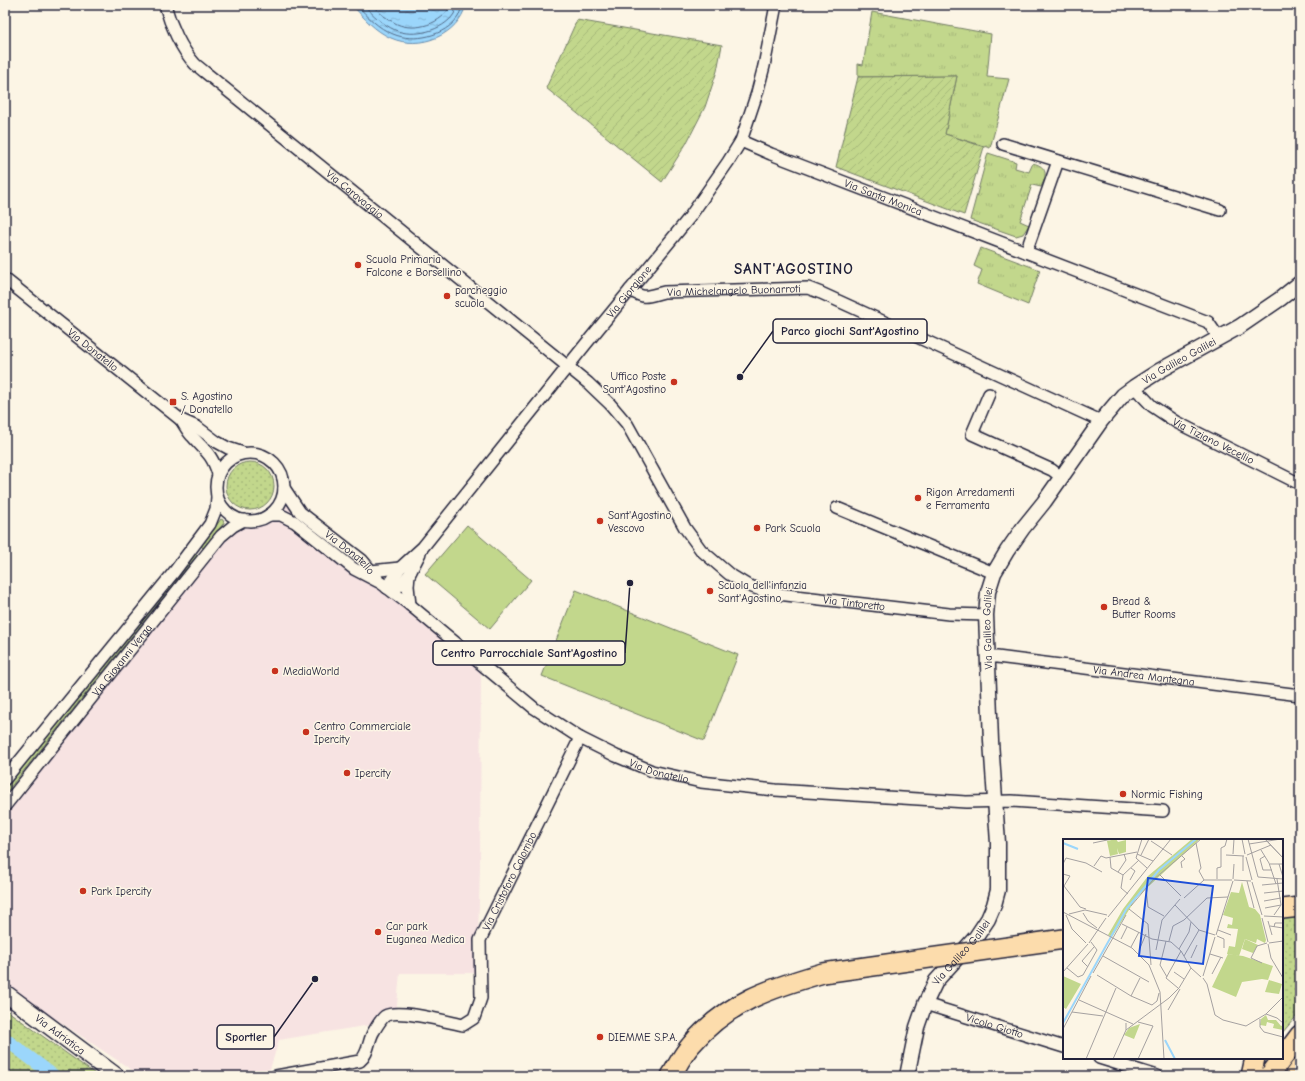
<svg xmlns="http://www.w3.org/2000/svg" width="1305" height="1081" font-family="'Comic Neue',sans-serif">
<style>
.built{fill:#f7e3e2}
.grass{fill:url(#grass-dots);stroke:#727c64}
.park{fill:url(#park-tufts);stroke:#727c64}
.garden{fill:url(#garden-furrows);stroke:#727c64}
.pitch{fill:#c2d78c;stroke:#727c64}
.water{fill:url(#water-ripples);stroke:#6b8eae}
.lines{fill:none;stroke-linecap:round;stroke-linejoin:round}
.shore{stroke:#526a88;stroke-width:1}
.canal{stroke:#9bd6fb;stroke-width:13}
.minor-casing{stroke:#22223b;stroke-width:14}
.tertiary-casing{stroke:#22223b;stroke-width:17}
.secondary-casing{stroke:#22223b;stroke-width:19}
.trunk-casing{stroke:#22223b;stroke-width:22}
.minor{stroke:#fcf5e5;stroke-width:11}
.tertiary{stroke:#fcf5e5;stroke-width:14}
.secondary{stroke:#fcf5e5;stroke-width:16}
.trunk{stroke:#fcdcac;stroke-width:19}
.trunk-bridge-casing{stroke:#22223b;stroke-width:22;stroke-linecap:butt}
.trunk-bridge{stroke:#fcdcac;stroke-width:19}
.poi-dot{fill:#c8321e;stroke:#fcf5e5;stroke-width:1.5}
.labels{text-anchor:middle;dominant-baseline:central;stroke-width:3;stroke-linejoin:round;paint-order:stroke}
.street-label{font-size:11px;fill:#22223b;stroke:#fcf5e5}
.poi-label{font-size:11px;fill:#22223b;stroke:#fcf5e5;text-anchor:start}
.district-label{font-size:15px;font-weight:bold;letter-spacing:1px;fill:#22223b;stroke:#fcf5e5}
.inset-river{fill:none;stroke:#9bd6fb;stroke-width:2}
.inset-road{fill:none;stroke:#a5a1a1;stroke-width:1}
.view{fill:#1d4ed8;fill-opacity:0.15;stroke:#1d4ed8;stroke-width:2}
.inset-edge{fill:none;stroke:#22223b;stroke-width:2}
.leader{fill:none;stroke:#22223b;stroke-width:1.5}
.callout-dot{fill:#22223b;stroke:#fcf5e5;stroke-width:1.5}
.callout{fill:#fcf5e5;stroke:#22223b;stroke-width:1.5}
.callout-label{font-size:12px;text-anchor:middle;font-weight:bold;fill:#22223b}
</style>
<defs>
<pattern id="grass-dots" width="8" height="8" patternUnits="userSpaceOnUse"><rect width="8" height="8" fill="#c2d78c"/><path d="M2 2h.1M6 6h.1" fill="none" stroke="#a6b87a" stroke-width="1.8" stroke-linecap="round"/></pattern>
<pattern id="park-tufts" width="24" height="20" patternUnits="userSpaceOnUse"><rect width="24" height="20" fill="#c2d78c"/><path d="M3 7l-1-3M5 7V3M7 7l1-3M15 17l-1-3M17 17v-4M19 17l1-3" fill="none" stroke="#a6b87a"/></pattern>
<pattern id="garden-furrows" width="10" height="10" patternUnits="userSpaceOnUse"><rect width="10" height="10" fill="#c2d78c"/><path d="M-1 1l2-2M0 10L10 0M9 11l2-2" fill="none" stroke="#a6b87a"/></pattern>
<pattern id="water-ripples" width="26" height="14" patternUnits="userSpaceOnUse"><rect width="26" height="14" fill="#9bd6fb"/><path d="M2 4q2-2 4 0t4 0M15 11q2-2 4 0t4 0" fill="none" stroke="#85b7d8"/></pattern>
</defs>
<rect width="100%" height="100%" fill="#fcf5e5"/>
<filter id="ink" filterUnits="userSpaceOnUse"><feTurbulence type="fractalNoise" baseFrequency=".025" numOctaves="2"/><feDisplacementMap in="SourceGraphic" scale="8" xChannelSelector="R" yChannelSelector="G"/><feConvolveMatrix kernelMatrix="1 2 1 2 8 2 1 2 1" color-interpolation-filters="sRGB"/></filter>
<g filter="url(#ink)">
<path class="built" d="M 285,502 L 344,547 L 481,660 L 480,867 L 477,973 L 400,973 L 396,1015 L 392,1017 L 388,1022 L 279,1040 L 270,1069 L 213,1076 L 141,1076 L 45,1012 L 5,982 L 5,812 L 130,660 L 166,604 L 242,518 L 256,521 L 272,516 L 281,508 Z"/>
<path class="grass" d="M226 486a24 24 0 1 1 48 0a24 24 0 1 1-48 0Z
M 221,519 L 223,520 L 224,523 L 203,548 L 201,546 Z
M 195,554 L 197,555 L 5,794 L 5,789 Z
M 1300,906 L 1300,1012 L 1282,1033 L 1282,909 Z
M 5,1009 L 98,1076 L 5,1076 Z"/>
<path class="park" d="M 872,12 L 991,34 L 987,77 L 1009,79 L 990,148 L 945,134 L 957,76 L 858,77 L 858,64 L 863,65 Z
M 988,153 L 1016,162 L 1015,168 L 1029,172 L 1033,163 C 1048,167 1047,175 1041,187 L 1032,185 L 1020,221 L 1029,225 L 1023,234 L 1016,236 L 970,220 Z
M 981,248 L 1040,270 L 1028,305 L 977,284 L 982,270 L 974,266 Z"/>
<path class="garden" d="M 577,20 L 722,45 L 717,71 L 705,107 L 686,144 L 662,182 L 546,88 Z
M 957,76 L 945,134 L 984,147 L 964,215 L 836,167 L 858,77 Z"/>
<path class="pitch" d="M 467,525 L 531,580 L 490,629 L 425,574 Z
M 576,590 L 738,655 L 704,741 L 542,676 Z"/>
<path class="water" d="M 352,5 L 466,5 C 458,35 420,51 391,38 C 375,31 364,18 352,5 Z"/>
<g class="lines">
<path class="shore" d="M 357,5 C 368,17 378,28 393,34 C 414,43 445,36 458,17 C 460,13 461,9 462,5
M 364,5 C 373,15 382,24 395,30 C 413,38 443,31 454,14 C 455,11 456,8 457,5
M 372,5 C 379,13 387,19 397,24 C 415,32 443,24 451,5"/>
<path class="canal" d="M 5,1039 L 54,1076"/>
<g class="minor-casing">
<g id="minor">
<path id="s1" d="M 165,5 C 170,24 181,49 195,64 C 202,70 210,76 217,82 L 588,383 L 610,404 L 627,424 L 685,528 L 701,550 L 729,574 L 747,585 L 769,593 L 949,614 L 986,615"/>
<path id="s2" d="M 741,141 L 771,154 L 1208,322 L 1219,338"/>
<path d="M 1003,144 L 1220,210"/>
<path d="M 1026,252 L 1058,161"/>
<path id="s3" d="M 5,279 L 181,420 L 197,427 L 217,442 L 228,448 L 243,453"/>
<path id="s4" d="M 630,290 C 645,300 647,296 664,292 L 808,288 L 821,293 L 1101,421"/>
<path id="s5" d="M 1134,387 L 1152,406 L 1176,422 L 1300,484"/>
<path d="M 989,394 L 972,434 L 1052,470 L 1061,477"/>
<path d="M 181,420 C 185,426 188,432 192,436 C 205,451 212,454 218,474"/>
<circle cx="250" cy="487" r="34"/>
<path id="s6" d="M 284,488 L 300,512 L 362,560 L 377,578"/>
<path d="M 837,508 L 994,573"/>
<path id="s7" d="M 269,515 L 281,515 L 295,522 L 354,569 L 381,583 L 410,605 L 534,708 L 580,738 L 616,756 L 652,771 L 701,782 L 775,790 L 966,802 L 1012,801 L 1163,811"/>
<path d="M 371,571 L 400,568"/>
<path d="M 409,575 L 408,586 L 410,605"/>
<path id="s8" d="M 387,588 L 400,568 L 423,547 L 585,345 L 689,218 L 728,162 L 741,141 L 757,93 L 764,66 L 776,5"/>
<path d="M 393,592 L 409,575 L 420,553"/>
<path id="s9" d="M 988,657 L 997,657 L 1300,695"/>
<path d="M 5,779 L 174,572 L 210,524 L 216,509 L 217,497"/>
<path id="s10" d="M 5,806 L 221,536 L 233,526 L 244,520"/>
<path id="s11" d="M 925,1004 L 1064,1047"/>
<path d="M 1099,1058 L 1157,1076"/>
<path id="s12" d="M 276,1076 L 360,1061 C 369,1054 368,1040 374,1031 C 377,1026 381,1019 385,1016 C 397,1008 448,1022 463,1025 L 474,1018 L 481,998 L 480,940 L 580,738"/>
</g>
</g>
<g class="tertiary-casing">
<g id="tertiary">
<path id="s13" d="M 907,1076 L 917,1027 L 925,1004 L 936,981 L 976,937 L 988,919 L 994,905 L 998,890 L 998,843 L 991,741 L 986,615 L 988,592 L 994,573 L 1007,551 L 1023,528 L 1044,502 L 1101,421 L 1123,395 L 1134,387 L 1159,371 L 1239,327 L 1280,299 L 1300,283"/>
</g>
</g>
<g class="secondary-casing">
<g id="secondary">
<path id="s14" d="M 5,993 L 116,1076"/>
</g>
</g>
<g class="trunk-casing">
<path id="trunk" d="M 1282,909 L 1300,907
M 671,1076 C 677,1066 683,1054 691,1045 C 727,1002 771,988 823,973
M 1251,1076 L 1255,1058
M 1269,1076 L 1300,1035
M 1294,1076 L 1300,1068"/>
</g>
<use href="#minor" class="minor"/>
<use href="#tertiary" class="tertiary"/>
<use href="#secondary" class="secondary"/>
<use href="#trunk" class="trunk"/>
<g class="trunk-bridge-casing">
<path id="trunk-bridge" d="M 823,973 L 1064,939"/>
</g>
<use href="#trunk-bridge" class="trunk-bridge"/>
</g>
</g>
<g class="poi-dot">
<circle cx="358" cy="265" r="4"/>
<circle cx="447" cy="296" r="4"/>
<circle cx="674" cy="382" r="4"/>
<rect x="169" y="398" width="8" height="8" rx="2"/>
<circle cx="918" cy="498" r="4"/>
<circle cx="600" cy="521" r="4"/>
<circle cx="757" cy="528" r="4"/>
<circle cx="710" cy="591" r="4"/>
<circle cx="1104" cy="607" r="4"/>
<circle cx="275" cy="671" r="4"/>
<circle cx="306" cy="732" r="4"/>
<circle cx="347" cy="773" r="4"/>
<circle cx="1123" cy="794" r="4"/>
<circle cx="83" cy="891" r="4"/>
<circle cx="378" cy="932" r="4"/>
<circle cx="600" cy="1037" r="4"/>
</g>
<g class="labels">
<g class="street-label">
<text stroke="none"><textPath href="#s1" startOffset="273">Via Caravaggio</textPath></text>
<text stroke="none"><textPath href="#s2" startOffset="153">Via Santa Monica</textPath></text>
<text stroke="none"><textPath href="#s8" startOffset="383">Via Giorgione</textPath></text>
<text stroke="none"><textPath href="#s4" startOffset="106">Via Michelangelo Buonarroti</textPath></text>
<text stroke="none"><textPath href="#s3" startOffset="113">Via Donatello</textPath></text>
<text stroke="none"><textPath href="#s13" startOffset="816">Via Galileo Galilei</textPath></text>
<text stroke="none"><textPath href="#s5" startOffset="97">Via Tiziano Vecellio</textPath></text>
<text stroke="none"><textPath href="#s6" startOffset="93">Via Donatello</textPath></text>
<text stroke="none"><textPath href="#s1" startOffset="943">Via Tintoretto</textPath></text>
<text stroke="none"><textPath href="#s13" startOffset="474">Via Galileo Galilei</textPath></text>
<text stroke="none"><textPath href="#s10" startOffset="187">Via Giovanni Verga</textPath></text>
<text stroke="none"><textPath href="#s9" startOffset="157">Via Andrea Mantegna</textPath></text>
<text stroke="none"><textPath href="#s7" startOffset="472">Via Donatello</textPath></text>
<text stroke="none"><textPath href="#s12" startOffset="375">Via Cristoforo Colombo</textPath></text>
<text stroke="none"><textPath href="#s13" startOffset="138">Via Galileo Galilei</textPath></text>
<text stroke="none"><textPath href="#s11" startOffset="73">Vicolo Giotto</textPath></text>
<text stroke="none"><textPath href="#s14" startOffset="69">Via Adriatica</textPath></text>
</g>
<g class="poi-label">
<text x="366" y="259">Scuola Primaria<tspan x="366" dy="13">Falcone e Borsellino</tspan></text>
<text x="455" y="290">parcheggio<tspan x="455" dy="13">scuola</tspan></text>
<text x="666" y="376" text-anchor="end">Uffico Poste<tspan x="666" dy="13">Sant'Agostino</tspan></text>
<text x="181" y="396">S. Agostino<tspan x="181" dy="13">/ Donatello</tspan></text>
<text x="926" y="492">Rigon Arredamenti<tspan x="926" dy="13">e Ferramenta</tspan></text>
<text x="608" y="515">Sant'Agostino<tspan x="608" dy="13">Vescovo</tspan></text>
<text x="765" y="528">Park Scuola</text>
<text x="718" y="585">Scuola dell'infanzia<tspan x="718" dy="13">Sant'Agostino</tspan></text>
<text x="1112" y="601">Bread &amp;<tspan x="1112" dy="13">Butter Rooms</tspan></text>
<text x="283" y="671">MediaWorld</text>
<text x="314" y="726">Centro Commerciale<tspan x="314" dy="13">Ipercity</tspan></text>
<text x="355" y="773">Ipercity</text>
<text x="1131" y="794">Normic Fishing</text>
<text x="91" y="891">Park Ipercity</text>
<text x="386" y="926">Car park<tspan x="386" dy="13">Euganea Medica</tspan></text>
<text x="608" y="1037">DIEMME S.P.A.</text>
</g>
<g class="district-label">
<text x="794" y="269">SANT'AGOSTINO</text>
</g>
</g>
<g transform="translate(1063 839)">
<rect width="220" height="220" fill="#fcf5e5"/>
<path d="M 129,0 L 137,0 L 74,58 L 49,98 L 45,96 L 60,70 L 85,37 Z" fill="#c2d78c"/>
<path d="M 179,43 L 186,68 L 192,70 L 197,76 L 203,101 L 202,104 L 194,100 L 193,104 L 182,100 L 176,117 L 164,115 L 166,107 L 172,108 L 175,90 L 164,89 L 165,85 L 169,86 L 170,79 L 160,76 L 168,53 L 176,54 ZM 203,176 L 205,181 L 213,181 L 218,187 L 220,186 L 220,191 L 210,189 L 211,185 L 204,183 L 203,187 L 197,186 L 198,180 ZM 77,185 L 71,200 L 61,196 L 66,189 Z" fill="#c2d78c"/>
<path d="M 0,137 L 18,145 L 3,170 L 0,168 Z" fill="#c2d78c"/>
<path d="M 53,0 L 55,3 L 63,1 L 63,13 L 56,15 L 54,9 L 55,15 L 47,17 L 44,2 ZM 182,100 L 195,106 L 190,114 L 179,110 ZM 165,115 L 180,117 L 210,127 L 205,141 L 199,140 L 179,143 L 173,158 L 149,148 ZM 206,141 L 219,145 L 216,155 L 202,153 Z" fill="#c2d78c"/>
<path class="inset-river" d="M 0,4 L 15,10M 0,184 L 64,69 L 96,31 L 133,0M 102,201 L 112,220"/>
<path class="inset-road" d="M 79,0 L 73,19 L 84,29M 179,0 L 182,15M 185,0 L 195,38 L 220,40M 202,0 L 220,19M 202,0 L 220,19M 88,2 L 109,16M 30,4 L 49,0M 133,4 L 138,29 L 136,32 L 141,41M 186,5 L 218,0M 198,11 L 206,24 L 213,45M 74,15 L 90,22M 170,15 L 171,0M 78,16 L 86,0M 163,16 L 181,17M 184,16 L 208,6M 119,17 L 122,20 L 118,23 L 119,29M 202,17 L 197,20 L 200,31 L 209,31M 47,18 L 48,29 L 60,36M 183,18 L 189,41M 0,25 L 3,19 L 23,24 L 39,33M 207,25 L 220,25M 216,25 L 220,38M 31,27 L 38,17 L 43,19 L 74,13M 180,32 L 180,17M 55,33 L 63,21 L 61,15M 0,35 L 7,37 L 1,47 L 17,68 L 23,70M 97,36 L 118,57M 154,40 L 154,29 L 158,28 L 158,9 L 162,7 L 164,0M 170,40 L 171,25M 67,41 L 72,32 L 68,29M 171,41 L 188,42M 184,42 L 191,69M 189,43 L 199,76M 199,46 L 220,44M 83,49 L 85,68 L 101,77M 201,54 L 220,52M 65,55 L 58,49 L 60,36 L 76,21M 121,59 L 141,41 L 169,41M 201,62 L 218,59M 112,66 L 136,91 L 152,96M 68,67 L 90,41 L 138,0M 202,69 L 218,66M 66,70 L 85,85 L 88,126M 0,73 L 69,109 L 86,126 L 97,153 L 101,220M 20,74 L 25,82 L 34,89M 6,75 L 22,71 L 44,76M 3,76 L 9,90 L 23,104M 211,76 L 218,66 L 214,40M 201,77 L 220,78M 45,78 L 108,0M 199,79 L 205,103M 205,82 L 209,96M 59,85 L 89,100 L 108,103 L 118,112 L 128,129 L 138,138M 207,87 L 220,89M 211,88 L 212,84 L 220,84M 155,91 L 168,96M 153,96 L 170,42M 154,97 L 161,100 L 161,109M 58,100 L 64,88M 103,102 L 97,126 L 104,138M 106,102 L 110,87 L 121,81 L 144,59 L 165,58M 26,104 L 43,79M 206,104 L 220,102M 205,105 L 208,119 L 220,139M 68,108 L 76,93M 77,109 L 83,95M 116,110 L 126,93 L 128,83M 93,111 L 99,81 L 117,60M 147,115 L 160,119M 40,117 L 86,143M 121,117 L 136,91M 128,119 L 134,106M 199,124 L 188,119 L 194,107 L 204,104M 25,128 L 19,122 L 31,108M 4,129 L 15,138 L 20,136 L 34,111 L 28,103M 0,133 L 25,105M 111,133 L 121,140M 30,134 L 63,76M 149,135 L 158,118M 34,136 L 68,157M 140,137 L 152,98M 140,139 L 144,145 L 152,176 L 160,181 L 183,187 L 203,175 L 220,158M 115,149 L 103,139 L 118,112M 68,157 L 77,139M 68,157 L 89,166 L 94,162 L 96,154M 16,161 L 70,185M 105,171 L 117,150M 9,173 L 40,177M 203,175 L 214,179 L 220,184M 197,180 L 197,188 L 201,193 L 220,198M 0,190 L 28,137M 63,191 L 106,159 L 116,149 L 128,129M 23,220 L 53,149M 50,220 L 63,191 L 63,184M 75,220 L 90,187 L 75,183"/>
<path class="view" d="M 85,39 L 150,47 L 140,125 L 76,117 Z"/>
<rect width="220" height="220" class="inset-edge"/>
</g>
<path class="leader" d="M740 377L773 331M630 583L625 653M315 979L274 1037"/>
<g class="callout-dot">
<circle cx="740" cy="377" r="4"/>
<circle cx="630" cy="583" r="4"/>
<circle cx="315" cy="979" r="4"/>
</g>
<g class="callout">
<rect x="773" y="319" width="154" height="24" rx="4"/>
<rect x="433" y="641" width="192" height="24" rx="4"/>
<rect x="217" y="1025" width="57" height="24" rx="4"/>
</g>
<g class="callout-label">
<text x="850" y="335">Parco giochi Sant'Agostino</text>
<text x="529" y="657">Centro Parrocchiale Sant'Agostino</text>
<text x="246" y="1041">Sportler</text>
</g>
<rect width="1305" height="1081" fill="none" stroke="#fcf5e5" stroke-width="20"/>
<rect x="10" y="10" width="1285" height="1061" fill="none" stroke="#22223b" stroke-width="1.5" filter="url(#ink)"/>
</svg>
